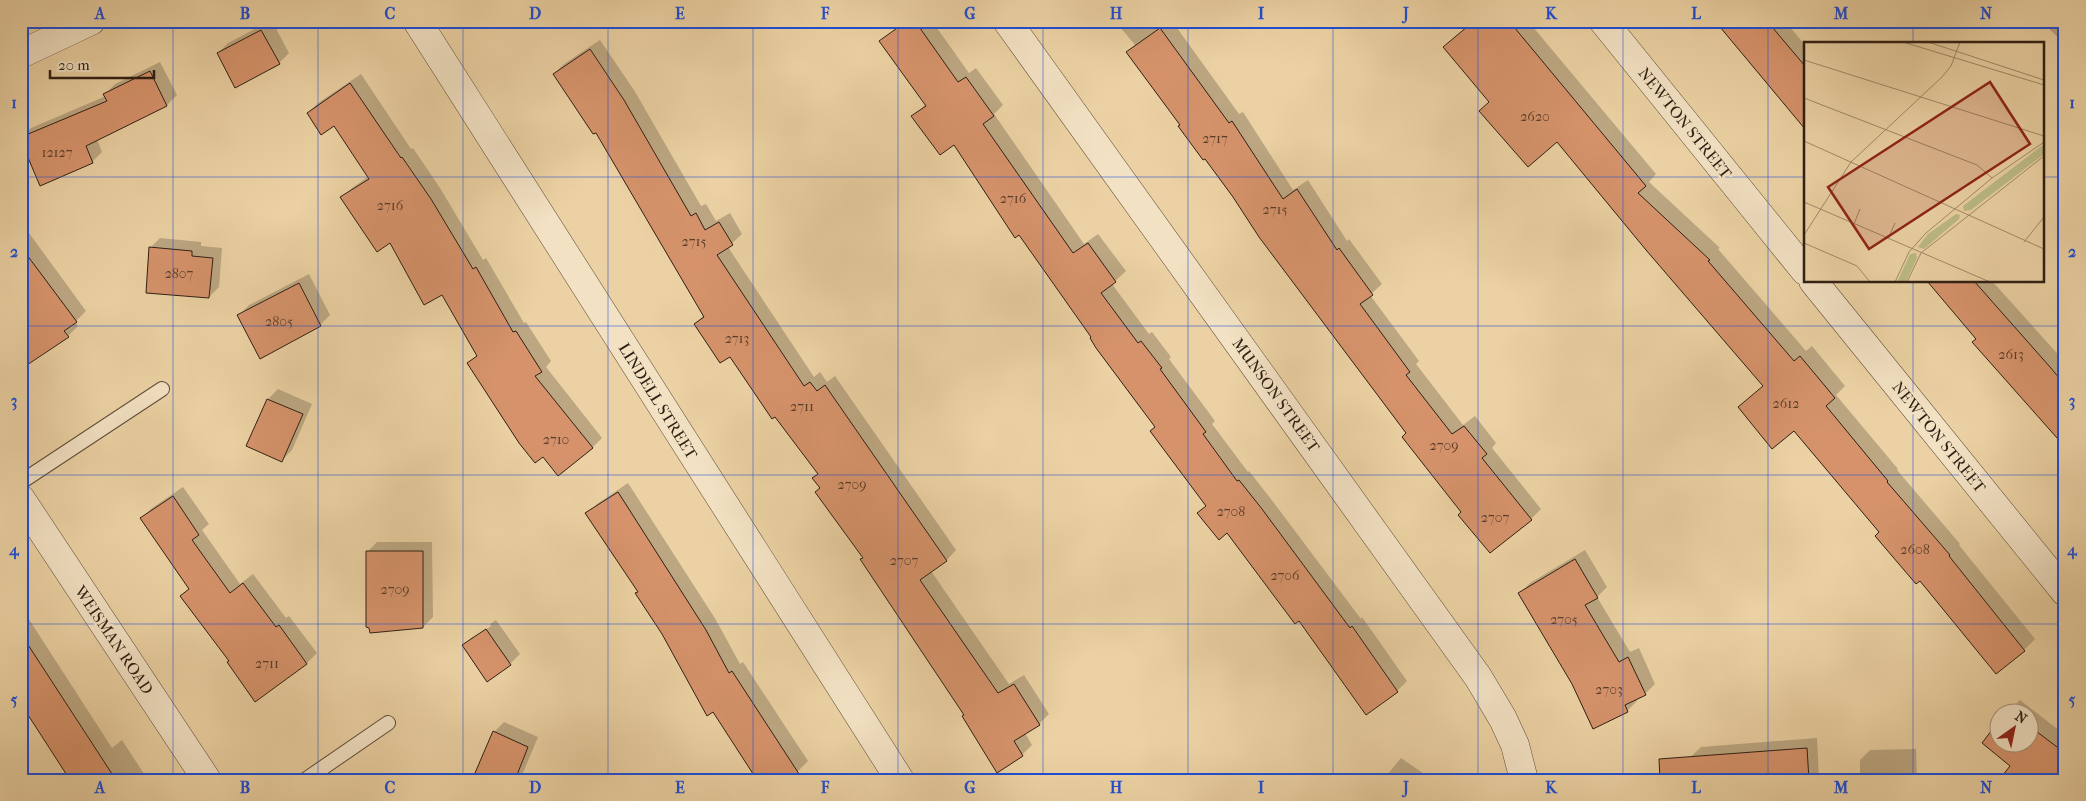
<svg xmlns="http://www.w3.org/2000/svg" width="2086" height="801" font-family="'IM FELL French Canon',serif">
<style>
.shadow{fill:#0003;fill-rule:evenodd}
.building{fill:#d6936b;stroke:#2e1f14}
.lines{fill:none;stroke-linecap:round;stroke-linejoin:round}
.service-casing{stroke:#5d4c38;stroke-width:16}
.minor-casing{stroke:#5d4c38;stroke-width:29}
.tertiary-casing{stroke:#5d4c38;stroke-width:29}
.service{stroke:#f2e1c3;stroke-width:14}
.minor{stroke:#f2e1c3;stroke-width:28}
.tertiary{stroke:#f2e1c3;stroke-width:28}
.grid{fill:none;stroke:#1d4ed8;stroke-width:1;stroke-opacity:0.55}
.labels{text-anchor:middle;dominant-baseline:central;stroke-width:5;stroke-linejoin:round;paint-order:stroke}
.number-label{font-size:14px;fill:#583c2a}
.street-label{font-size:16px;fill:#2e1f14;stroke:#f2e1c3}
.inset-road{fill:none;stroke:#9f8a6a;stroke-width:1}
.view{fill:#8f2418;fill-opacity:0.15;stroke:#8f2418;stroke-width:2.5}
.inset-edge{fill:none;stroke:#2e1f14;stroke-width:2.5}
.neatline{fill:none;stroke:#1d4ed8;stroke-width:2}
.grid-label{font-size:16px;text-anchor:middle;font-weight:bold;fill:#1d4ed8}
</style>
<rect width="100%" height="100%" fill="#ebd1a3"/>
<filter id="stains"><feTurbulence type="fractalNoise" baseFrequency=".004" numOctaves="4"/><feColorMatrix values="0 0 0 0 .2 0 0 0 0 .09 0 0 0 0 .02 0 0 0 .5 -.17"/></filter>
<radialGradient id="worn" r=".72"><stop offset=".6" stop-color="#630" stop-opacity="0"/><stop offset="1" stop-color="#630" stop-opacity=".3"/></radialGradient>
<path class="shadow" d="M 270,21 L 272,21 L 289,53 L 279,63 L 218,53 L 228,43 Z
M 905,21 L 932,21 L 969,73 L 976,68 L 1003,105 L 994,114 L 1084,244 L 1098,234 L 1126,271 L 1112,284 L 1149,334 L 1152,332 L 1171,357 L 1169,359 L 1215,421 L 1212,424 L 1248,472 L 1249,471 L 1271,499 L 1361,619 L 1362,617 L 1407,681 L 1397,691 L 1299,619 L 1207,505 L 1156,427 L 955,143 L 913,116 L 926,104 L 881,41 Z
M 1115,21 L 1172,21 L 1239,114 L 1243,112 L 1293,190 L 1308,180 L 1347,241 L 1349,239 L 1382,284 L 1370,295 L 1419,361 L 1416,364 L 1463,425 L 1475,416 L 1496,443 L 1492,448 L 1541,509 L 1531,519 L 1463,512 L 1128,52 L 1135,45 Z
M 1461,21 L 1528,21 L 1656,174 L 1649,182 L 1720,248 L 1718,249 L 1806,351 L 1812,346 L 1845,386 L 1836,395 L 1898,469 L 1897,470 L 1960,544 L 1959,545 L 2035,639 L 2024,650 L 1880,532 L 1794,430 L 1739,407 L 1764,385 L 1557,140 L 1490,101 L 1445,47 L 1464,29 L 1459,23 Z
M 1711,21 L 1785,21 L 1805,45 L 1805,126 L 1717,22 L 1714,25 Z
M 2046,21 L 2065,21 L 2065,44 L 2043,23 Z
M 600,40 L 634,90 L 701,206 L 706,204 L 716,221 L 730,213 L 742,234 L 728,247 L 814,377 L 820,372 L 827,382 L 835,376 L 956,550 L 947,560 L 931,571 L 1009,684 L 1024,675 L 1049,714 L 1039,724 L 1025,733 L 1032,745 L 1022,755 L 997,771 L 965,715 L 821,488 L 819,474 L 730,355 L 695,324 L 704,315 L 596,131 L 554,74 L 564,64 Z
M 160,62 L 177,95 L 167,105 L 97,139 L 102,152 L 92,162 L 21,138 L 31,128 L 106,96 L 105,94 L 115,84 Z
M 361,74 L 411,149 L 413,148 L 440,188 L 483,260 L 486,258 L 524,323 L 526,322 L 551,361 L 546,367 L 602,438 L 592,448 L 469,363 L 477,355 L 442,293 L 390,241 L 342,198 L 352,188 L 369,176 L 334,124 L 308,113 L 318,103 Z
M 21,222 L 86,311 L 75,322 L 78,326 L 68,336 L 21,354 Z
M 160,238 L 201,242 L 201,246 L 222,248 L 219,287 L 209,297 L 150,248 Z
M 309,274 L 330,315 L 320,325 L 239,315 L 249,305 Z
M 1929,281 L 1992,281 L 2065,362 L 2065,446 Z
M 278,389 L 312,404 L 292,450 L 282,460 L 247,445 L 268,399 Z
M 628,483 L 716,620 L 740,664 L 743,662 L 808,761 L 798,771 L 785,780 L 639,591 L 587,514 L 597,504 Z
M 183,487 L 209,524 L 202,530 L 240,584 L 253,574 L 286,618 L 289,616 L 317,653 L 307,663 L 256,700 L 230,661 L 190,588 L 142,518 L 152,508 Z
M 377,542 L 432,542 L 433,617 L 423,627 L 367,552 Z
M 1585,550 L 1607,587 L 1597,597 L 1630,652 L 1639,648 L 1655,684 L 1645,694 L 1636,698 L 1637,701 L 1627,711 L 1573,683 L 1520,593 L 1530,583 Z
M 21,607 L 112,748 L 122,740 L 148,780 L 72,780 L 21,700 Z
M 496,620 L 520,654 L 510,664 L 464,645 L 474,635 ZM 490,624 L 491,626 L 473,639 L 473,636 Z
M 2020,700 L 2065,735 L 2065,766 L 2012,765 L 1984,743 L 1998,724 L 1998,744 L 2028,744 L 2028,714 L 2007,714 Z
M 504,722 L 538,737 L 520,780 L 475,780 L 494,732 Z
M 1817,738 L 1819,780 L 1667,780 L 1701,747 Z
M 1916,749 L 1917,780 L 1860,780 L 1860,760 L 1870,750 Z
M 1401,758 L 1433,780 L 1383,780 Z
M 1068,775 L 1071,780 L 1060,780 Z"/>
<path class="building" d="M 907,21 L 915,21 L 958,82 L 966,77 L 994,116 L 983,124 L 1073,253 L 1088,243 L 1116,282 L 1101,293 L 1138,343 L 1141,341 L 1162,368 L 1160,369 L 1206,432 L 1203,434 L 1237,481 L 1239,480 L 1262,509 L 1350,628 L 1352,626 L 1398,692 L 1366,715 L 1299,621 L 1295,624 L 1227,533 L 1219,540 L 1197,513 L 1206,506 L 1150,431 L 1155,427 L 1096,348 L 1090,338 L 1091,337 L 1019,235 L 1015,238 L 954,145 L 940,155 L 911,116 L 926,106 L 879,41 Z
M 1474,21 L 1509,21 L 1646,186 L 1638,193 L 1710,260 L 1708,261 L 1794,361 L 1800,356 L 1835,398 L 1826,406 L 1888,481 L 1887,482 L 1950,555 L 1949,556 L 2025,651 L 1996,674 L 1920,581 L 1916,584 L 1875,536 L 1879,532 L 1794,431 L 1772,449 L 1738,407 L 1763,386 L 1646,250 L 1557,142 L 1528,167 L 1479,111 L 1489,102 L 1443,47 Z
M 1715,21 L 1767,21 L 1805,66 L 1805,129 Z
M 1160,28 L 1229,123 L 1232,121 L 1283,199 L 1297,189 L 1337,250 L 1339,248 L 1373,295 L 1360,304 L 1410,372 L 1406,375 L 1452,434 L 1464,426 L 1487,454 L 1482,458 L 1532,520 L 1490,553 L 1458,515 L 1461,512 L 1402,437 L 1406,433 L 1259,237 L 1233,197 L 1205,159 L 1203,160 L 1178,126 L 1180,125 L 1126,52 Z
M 261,30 L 280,64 L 235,88 L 217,53 Z
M 590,49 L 624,100 L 691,216 L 696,213 L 705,230 L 719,222 L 733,245 L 717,255 L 804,386 L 810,382 L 817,391 L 825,385 L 947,561 L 920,580 L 998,693 L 1014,684 L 1040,725 L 1014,741 L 1023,756 L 997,773 L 962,716 L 964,715 L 860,559 L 863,558 L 815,492 L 820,488 L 812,478 L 818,474 L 775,417 L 772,419 L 730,357 L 720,363 L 694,324 L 704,317 L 596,133 L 593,134 L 553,74 Z
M 150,71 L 167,106 L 86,146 L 93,163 L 40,186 L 21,141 L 21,137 L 107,101 L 103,94 Z
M 350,83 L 401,158 L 402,157 L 431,199 L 473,269 L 476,267 L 513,332 L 516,331 L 542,372 L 535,376 L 593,448 L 558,476 L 543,457 L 535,463 L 519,443 L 467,363 L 477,356 L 442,295 L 424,305 L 390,243 L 377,252 L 340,197 L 369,179 L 334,126 L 321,135 L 307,113 Z
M 21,247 L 77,322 L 64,331 L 69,337 L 21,369 Z
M 149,247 L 192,251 L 192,256 L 213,258 L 209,298 L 146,293 Z
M 1927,281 L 1974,281 L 2050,367 L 2065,385 L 2065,447 L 1972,342 L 1976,339 Z
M 299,283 L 321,326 L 260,359 L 237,315 Z
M 267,399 L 303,414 L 282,462 L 246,446 Z
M 618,492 L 706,630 L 729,673 L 732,671 L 803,780 L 757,780 L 713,712 L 707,716 L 662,634 L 635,593 L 638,592 L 585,513 Z
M 173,496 L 199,535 L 192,540 L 230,593 L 243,583 L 276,627 L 279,625 L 307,664 L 255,702 L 227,662 L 229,661 L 180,596 L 189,589 L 140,518 Z
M 366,551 L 423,551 L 423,628 L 370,633 L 369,628 L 366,627 Z
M 1575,559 L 1598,598 L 1585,605 L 1619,662 L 1628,657 L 1646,695 L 1625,705 L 1628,712 L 1593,729 L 1572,684 L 1518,593 Z
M 486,629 L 511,665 L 487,682 L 462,645 Z
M 21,634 L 116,780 L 70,780 L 21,704 Z
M 1998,722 L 1998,744 L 2028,744 L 2028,725 L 2065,753 L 2065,780 L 1999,780 L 2010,766 L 1982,743 Z
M 493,731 L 528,747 L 515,780 L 472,780 Z
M 1807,748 L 1809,780 L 1660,780 L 1659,759 Z"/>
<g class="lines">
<g class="service-casing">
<path id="service" d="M 21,482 L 162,389
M 305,780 L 388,723"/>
</g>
<g class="minor-casing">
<path id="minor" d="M 1007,21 L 1478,677 L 1503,719 L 1515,745 L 1524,780
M 1603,21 L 1805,271
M 21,54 L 91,21
M 1813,281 L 2065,592
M 21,499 L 207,780"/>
</g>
<g class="tertiary-casing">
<path id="tertiary" d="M 417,21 L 900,780"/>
</g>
<use href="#service" class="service"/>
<use href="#minor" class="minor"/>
<use href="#tertiary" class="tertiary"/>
</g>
<path class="grid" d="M 173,21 L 173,780M 318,21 L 318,780M 463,21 L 463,780M 608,21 L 608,780M 753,21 L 753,780M 898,21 L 898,780M 1043,21 L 1043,780M 1188,21 L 1188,780M 1333,21 L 1333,780M 1478,21 L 1478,780M 1623,21 L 1623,780M 1768,21 L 1768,780M 1913,21 L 1913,44M 21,177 L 1805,177M 2042,177 L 2065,177M 1913,281 L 1913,780M 21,326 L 2065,326M 21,475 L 2065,475M 21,624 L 2065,624"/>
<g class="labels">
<g class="number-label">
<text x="1535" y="116">2620</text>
<text x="1215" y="138">2717</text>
<text x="57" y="152">12127</text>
<text x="1013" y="198">2716</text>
<text x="390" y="205">2716</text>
<text x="1275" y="209">2715</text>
<text x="694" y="241">2715</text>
<text x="179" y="273">2807</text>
<text x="279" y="321">2805</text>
<text x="737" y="338">2713</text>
<text x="2011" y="354">2613</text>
<text x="1786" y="403">2612</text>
<text x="802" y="406">2711</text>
<text x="556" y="439">2710</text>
<text x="1444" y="445">2709</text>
<text x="852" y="484">2709</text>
<text x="1231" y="511">2708</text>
<text x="1495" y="517">2707</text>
<text x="1915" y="549">2608</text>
<text x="904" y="560">2707</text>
<text x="1285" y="575">2706</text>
<text x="395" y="589">2709</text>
<text x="1564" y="619">2705</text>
<text x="267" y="663">2711</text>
<text x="1609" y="689">2703</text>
</g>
<g class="street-label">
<text transform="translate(1685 123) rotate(51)">NEWTON STREET</text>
<text transform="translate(1276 395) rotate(54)">MUNSON STREET</text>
<text transform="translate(658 401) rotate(58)">LINDELL STREET</text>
<text transform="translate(1939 437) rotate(51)">NEWTON STREET</text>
<text transform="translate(114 640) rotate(56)">WEISMAN ROAD</text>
</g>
</g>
<g transform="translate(1804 42)">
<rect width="240" height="240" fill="#ebd1a3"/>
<path d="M 240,102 L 240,112 L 167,168 L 160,169 L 159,164 ZM 152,172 L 156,173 L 155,177 L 120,207 L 114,205 L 124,192 ZM 112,211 L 113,216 L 102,240 L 93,240 L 106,212 Z" fill="#bbba83"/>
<path class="inset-road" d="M 99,0 L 240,43M 124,0 L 240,38M 0,18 L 240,94M 0,56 L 173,123 L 188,136M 0,99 L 240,207M 0,160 L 186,240M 50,182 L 56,167M 0,193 L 47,120 L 138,35 L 147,24 L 156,0M 84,197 L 91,181M 220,200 L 240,175M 0,201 L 53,224 L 66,240M 91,240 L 105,210 L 122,191 L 188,136 L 240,100M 103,240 L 117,211 L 240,114"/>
<path class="view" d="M 186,40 L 226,102 L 65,207 L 24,145 Z"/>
<rect width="240" height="240" class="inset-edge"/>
</g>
<rect width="2086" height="801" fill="none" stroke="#ebd1a3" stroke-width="55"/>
<g transform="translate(2014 728) rotate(33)"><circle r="24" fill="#f2e1c3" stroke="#a4937d"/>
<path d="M0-4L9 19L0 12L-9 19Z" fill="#8f2418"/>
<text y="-8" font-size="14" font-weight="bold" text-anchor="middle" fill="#2e1f14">N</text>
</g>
<path d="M50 70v8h104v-8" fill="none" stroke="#2e1f14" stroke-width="2.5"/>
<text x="58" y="70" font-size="15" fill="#2e1f14" stroke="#f2e1c3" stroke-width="4" paint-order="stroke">20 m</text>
<rect x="28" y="28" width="2030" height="746" class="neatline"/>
<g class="grid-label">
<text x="100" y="19">A</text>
<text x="245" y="19">B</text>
<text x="390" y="19">C</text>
<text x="535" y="19">D</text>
<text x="680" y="19">E</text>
<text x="825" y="19">F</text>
<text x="970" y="19">G</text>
<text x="1116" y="19">H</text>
<text x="1261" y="19">I</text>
<text x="1406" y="19">J</text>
<text x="1551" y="19">K</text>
<text x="1696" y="19">L</text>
<text x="1841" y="19">M</text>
<text x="1986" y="19">N</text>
<text x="14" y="108">1</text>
<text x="2072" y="108">1</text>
<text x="14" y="257">2</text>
<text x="2072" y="257">2</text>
<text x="14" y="406">3</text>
<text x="2072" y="406">3</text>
<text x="14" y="555">4</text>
<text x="2072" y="555">4</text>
<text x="14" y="705">5</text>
<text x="2072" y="705">5</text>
<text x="100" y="793">A</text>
<text x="245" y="793">B</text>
<text x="390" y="793">C</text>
<text x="535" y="793">D</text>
<text x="680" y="793">E</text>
<text x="825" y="793">F</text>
<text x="970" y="793">G</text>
<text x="1116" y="793">H</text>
<text x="1261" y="793">I</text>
<text x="1406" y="793">J</text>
<text x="1551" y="793">K</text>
<text x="1696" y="793">L</text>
<text x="1841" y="793">M</text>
<text x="1986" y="793">N</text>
</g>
<rect width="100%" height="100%" filter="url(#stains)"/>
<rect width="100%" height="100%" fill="url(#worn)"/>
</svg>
